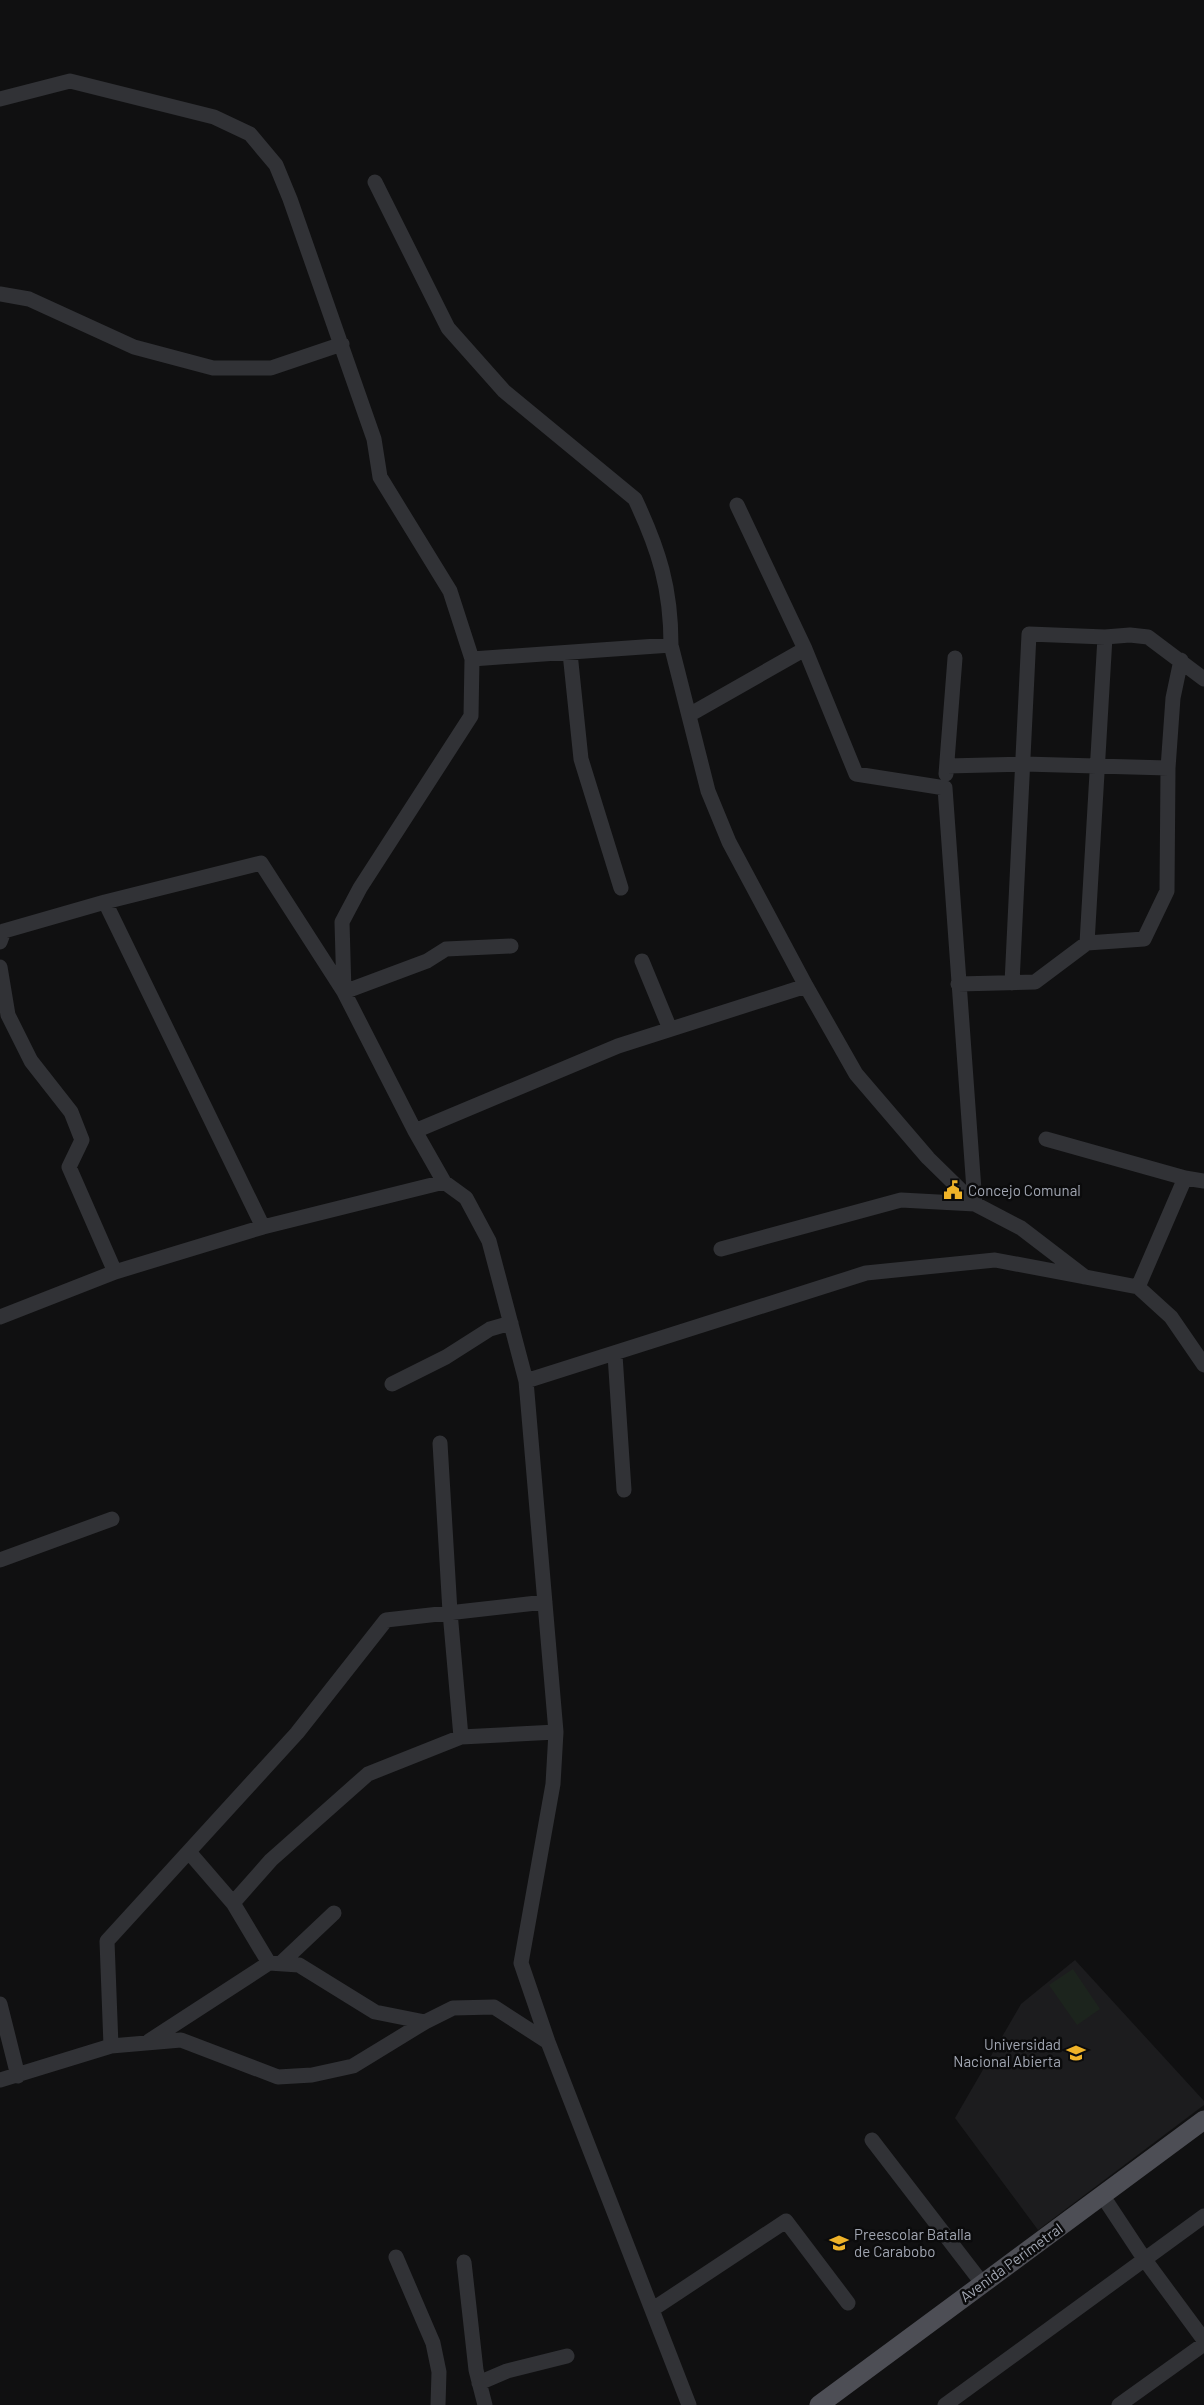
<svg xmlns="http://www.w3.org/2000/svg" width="1204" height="2405" font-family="Barlow,sans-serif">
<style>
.built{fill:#1c1c1e}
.green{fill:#1c241d}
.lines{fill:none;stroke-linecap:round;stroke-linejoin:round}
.minor{stroke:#313236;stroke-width:15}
.major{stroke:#4d4e55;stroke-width:19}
.labels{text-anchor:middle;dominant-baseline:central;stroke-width:5;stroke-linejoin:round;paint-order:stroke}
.poi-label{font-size:15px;fill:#a1a6b2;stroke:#0b0b0c;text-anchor:start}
.street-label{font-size:15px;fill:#a1a6b2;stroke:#0b0b0c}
</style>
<rect width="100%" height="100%" fill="#101011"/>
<path class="built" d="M 1075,1960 L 1204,2101 L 1204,2105 L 1038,2230 L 955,2118 L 1021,2004 Z"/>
<path class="green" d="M 1073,1969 L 1100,2009 L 1077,2025 L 1049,1985 Z"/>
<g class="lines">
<path class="minor" d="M 0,99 L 70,81 L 214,117 L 250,134 L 276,165 L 290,199 L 374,439 L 380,477 L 450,591 L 472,659
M 375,182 L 448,328 L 504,391 L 635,499 C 659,550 671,588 671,645
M 0,294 L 29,299 L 134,347 L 213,368 L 271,368 L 342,344
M 1105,637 L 1130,635 L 1148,637 L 1204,679
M 805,649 L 856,774 L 945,788 L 975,1204 L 1021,1228 L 1085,1277
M 570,653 L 581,759 L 621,888
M 689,715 L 805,649 L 737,505
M 947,766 L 1024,764 L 1168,768
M 946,774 L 955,658
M 0,942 L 4,931 L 105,902
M 1087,943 L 1144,939 L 1167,891 L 1168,768 L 1173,698 L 1181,660
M 511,946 L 446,949 L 427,961 L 344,992 L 342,922 L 360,888 L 471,716 L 472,659 L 671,645 L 708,791 L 729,842 L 806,986 L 856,1074 L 928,1158 L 975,1204 L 901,1200 L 721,1249
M 642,961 L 670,1029
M 0,967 L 8,1015 L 31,1061 L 71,1112 L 82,1140 L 69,1167 L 115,1272
M 958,984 L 1035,982 L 1087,943 L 1105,637 L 1029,634 L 1012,983
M 415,1131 L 618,1046 L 806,986
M 1046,1139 L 1185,1178
M 263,1227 L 105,902 L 261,863 L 344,992 L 415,1131 L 444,1182
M 1138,1287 L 1185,1178 L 1204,1181
M 0,1317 L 115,1272 L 263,1227 L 444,1182 L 466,1198 L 489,1241 L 526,1381 L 556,1732 L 553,1784 L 521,1963 L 548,2042 L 689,2405
M 615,1355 L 624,1490
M 526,1381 L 866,1273 L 995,1260 L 1138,1287 L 1171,1317 L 1204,1365
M 392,1384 L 446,1357 L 490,1329 L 511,1323
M 440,1443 L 450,1612 L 461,1737
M 0,1560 L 112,1519
M 189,1852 L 233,1903 L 269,1963
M 233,1903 L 271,1860 L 368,1774 L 461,1737 L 556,1732
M 280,1964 L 334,1913
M 0,2004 L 18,2076
M 149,2041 L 269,1963 L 299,1965 L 375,2012 L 425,2022
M 111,2046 L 107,1941 L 297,1733 L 386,1620 L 545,1602
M 0,2080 L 111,2046 L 181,2040 L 278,2077 L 312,2075 L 353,2066 L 425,2022 L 453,2008 L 494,2007 L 548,2042
M 872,2140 L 982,2283
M 1108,2204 L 1145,2260 L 1204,2340
M 396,2257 L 433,2343 L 439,2372 L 438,2405
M 464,2262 L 476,2370 L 485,2405
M 653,2309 L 786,2221 L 848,2303
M 479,2383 L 507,2371 L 567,2356
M 945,2405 L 1204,2216
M 1119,2405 L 1204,2344"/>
<path class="major" d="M 819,2405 L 1204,2120"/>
</g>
<defs>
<g id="civic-bare" transform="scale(1.5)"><path d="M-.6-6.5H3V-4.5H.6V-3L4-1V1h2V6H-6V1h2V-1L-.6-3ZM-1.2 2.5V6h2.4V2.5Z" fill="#efb329" stroke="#0b0b0c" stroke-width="2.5" paint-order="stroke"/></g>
<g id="university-bare" transform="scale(1.5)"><path d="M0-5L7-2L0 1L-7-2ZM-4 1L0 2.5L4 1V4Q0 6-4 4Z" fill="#efb329" stroke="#0b0b0c" stroke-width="2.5" paint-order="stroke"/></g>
<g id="school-bare" transform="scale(1.5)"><path d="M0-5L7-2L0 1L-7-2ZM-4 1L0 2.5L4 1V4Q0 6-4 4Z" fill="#efb329" stroke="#0b0b0c" stroke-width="2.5" paint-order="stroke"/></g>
</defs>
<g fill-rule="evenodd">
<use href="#civic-bare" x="953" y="1190"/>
<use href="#university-bare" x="1076" y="2053"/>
<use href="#school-bare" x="839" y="2243"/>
</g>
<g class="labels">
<g class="poi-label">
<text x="968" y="1190">Concejo Comunal</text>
<text x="1061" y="2044" text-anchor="end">Universidad<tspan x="1061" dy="17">Nacional Abierta</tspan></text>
<text x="854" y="2234">Preescolar Batalla<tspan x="854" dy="17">de Carabobo</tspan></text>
</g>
<g class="street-label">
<text transform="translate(1011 2262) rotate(-36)">Avenida Perimetral</text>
</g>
</g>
</svg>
